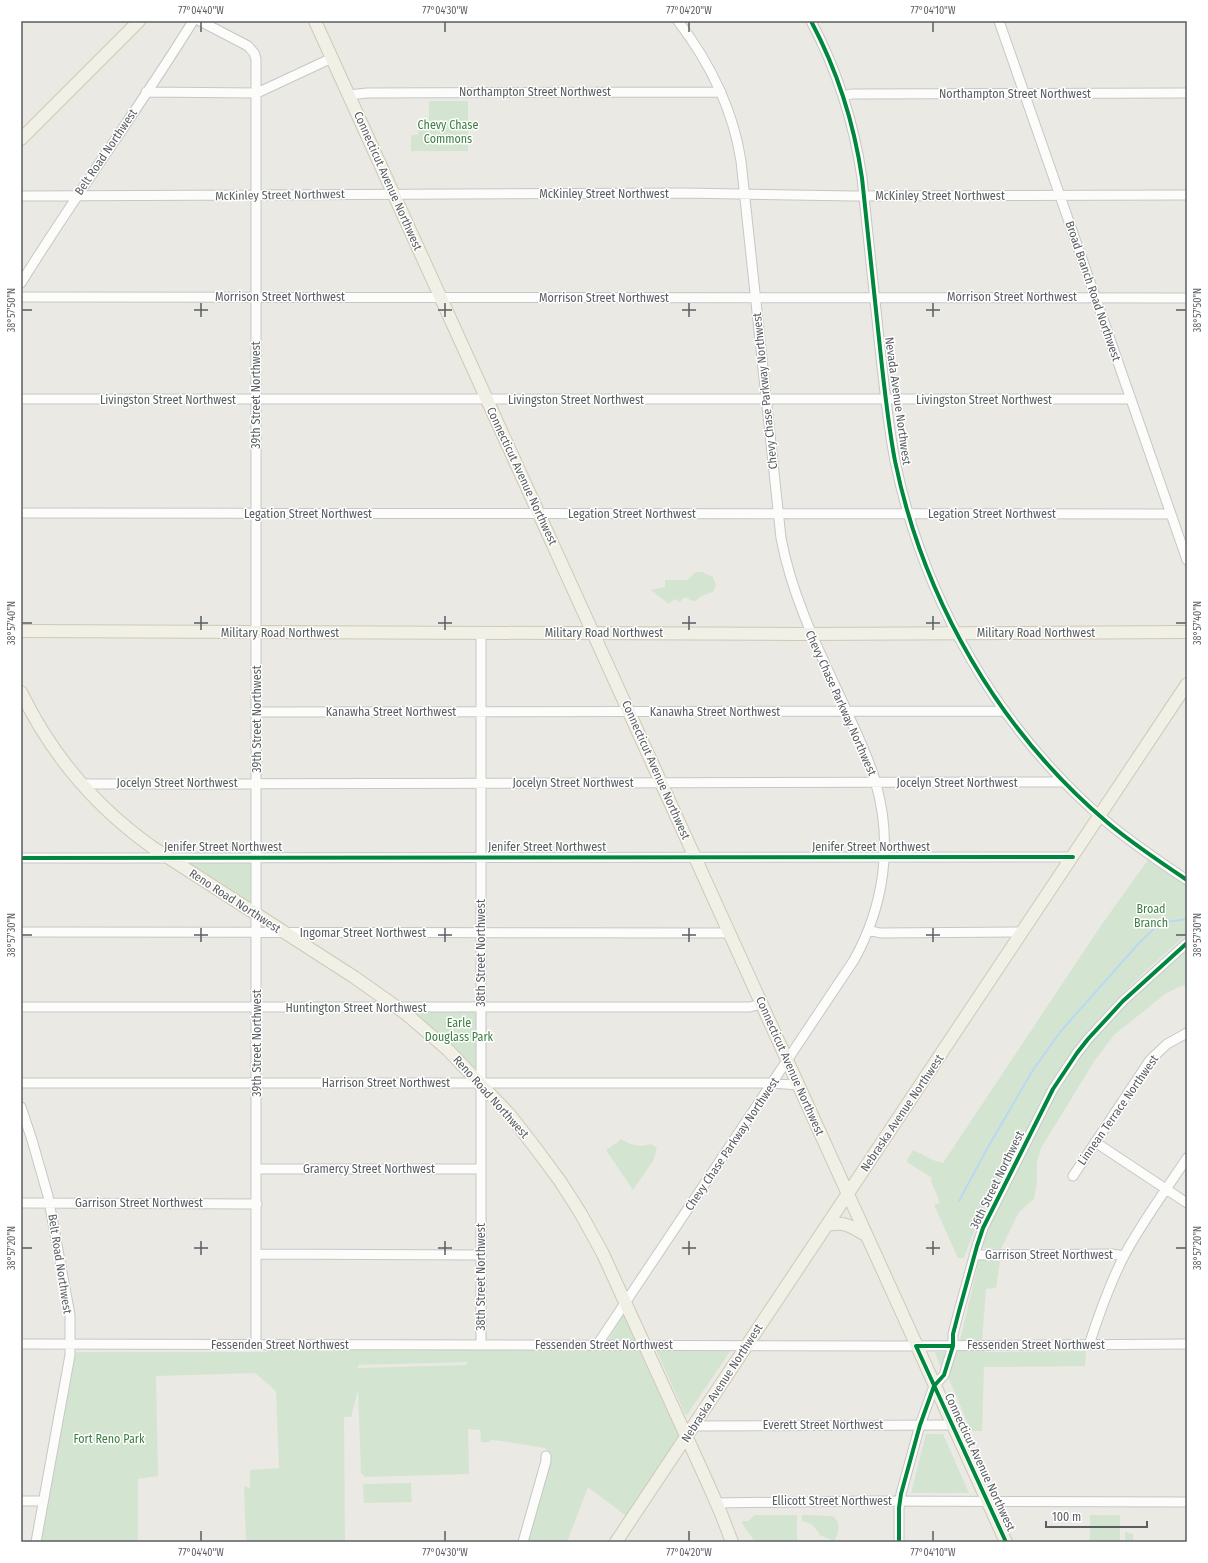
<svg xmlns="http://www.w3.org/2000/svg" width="1208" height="1563" font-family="'Fira Sans Condensed',sans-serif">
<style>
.green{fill:#d3e5d1;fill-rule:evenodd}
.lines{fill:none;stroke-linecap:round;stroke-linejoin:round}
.stream{stroke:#bbd8f1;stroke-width:2}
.minor-casing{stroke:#c6c7c6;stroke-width:11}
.major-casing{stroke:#cfc9b4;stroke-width:14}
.minor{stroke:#fcfcfb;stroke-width:9}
.major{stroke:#f1f0e7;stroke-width:12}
.cycleway-casing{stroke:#fff;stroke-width:6}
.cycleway{stroke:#00873e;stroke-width:4}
.ticks{fill:none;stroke:#5a5d61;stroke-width:1.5}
.labels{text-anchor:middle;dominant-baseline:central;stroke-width:3;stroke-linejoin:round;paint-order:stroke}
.street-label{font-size:12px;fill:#5a5d61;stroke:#fff}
.park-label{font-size:12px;fill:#3c7f42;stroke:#fff}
.neatline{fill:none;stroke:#5a5d61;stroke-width:1.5}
.ticks-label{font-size:10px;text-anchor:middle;fill:#5a5d61}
</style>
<rect width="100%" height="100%" fill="#eae9e4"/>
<path class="green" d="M 1128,21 L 1187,21 L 1187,22 L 1128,22 Z
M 429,101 L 468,101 L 468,151 L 411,151 L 411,135 L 418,135 L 419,128 L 429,128 Z
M 696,572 L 702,572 L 713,577 L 716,586 L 713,592 L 701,596 L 696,601 L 690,600 L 688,598 L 683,598 L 680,602 L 674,599 L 669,604 L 651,590 L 665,587 L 665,580 L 687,580 Z
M 1148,860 L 1187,886 L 1187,934 C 1145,971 1102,1010 1069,1056 C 1057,1073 1045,1092 1036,1111 C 1031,1122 1027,1133 1021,1144 C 1000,1181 978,1217 964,1258 L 958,1258 L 935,1207 L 935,1204 L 940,1203 L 931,1181 L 932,1178 L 907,1162 L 907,1160 L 913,1150 L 933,1160 L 943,1163 L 1102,924 Z
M 189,862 L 251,862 L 252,863 L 252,904 L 250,905 L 188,864 Z
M 1187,948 L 1187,985 L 1179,987 L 1165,994 L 1114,1035 L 1095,1060 L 1041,1148 L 1037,1161 L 1037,1183 L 1034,1199 L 1019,1212 L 1001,1249 L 978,1248 L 1040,1122 L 1086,1045 L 1110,1018 Z
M 415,1012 L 475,1012 L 477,1015 L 476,1067 L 472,1067 L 415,1014 Z
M 621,1139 L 630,1144 L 641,1146 L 651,1144 L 657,1148 L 653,1161 L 633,1190 L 606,1150 L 618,1142 Z
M 979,1260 L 1000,1261 L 996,1288 L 986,1289 L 982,1340 L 960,1340 Z
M 623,1315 L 625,1315 L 636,1340 L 608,1340 Z
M 267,1349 L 637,1349 L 639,1350 L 679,1435 L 626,1516 L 588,1487 L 567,1542 L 526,1542 L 551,1460 L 548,1451 L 545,1448 L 502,1441 L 490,1440 L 490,1442 L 481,1442 L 480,1430 L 468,1429 L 469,1474 L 365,1477 L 361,1473 L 358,1390 L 351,1417 L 344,1417 L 345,1542 L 246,1542 L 244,1486 L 250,1488 L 250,1470 L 279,1468 L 276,1391 L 255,1373 L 156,1376 L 158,1476 L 138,1479 L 138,1542 L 41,1542 L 76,1352 L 267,1352 ZM 467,1362 L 466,1365 L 358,1368 L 358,1365 Z
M 656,1350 L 731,1350 L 687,1415 L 685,1414 Z
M 957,1350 L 985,1350 L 985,1352 L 1086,1351 L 1085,1366 L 984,1367 L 982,1431 L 971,1431 L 948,1377 L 955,1352 Z
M 935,1352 L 945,1352 L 941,1369 Z
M 926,1434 L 943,1434 L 969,1493 L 911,1493 Z
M 411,1483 L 412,1502 L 364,1503 L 363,1484 Z
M 755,1515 L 797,1515 L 797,1542 L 754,1542 C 752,1533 743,1529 742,1521 L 748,1521 Z
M 802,1515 L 833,1516 C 841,1523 839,1533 834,1541 L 820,1535 L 812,1524 L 802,1521 Z
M 1090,1515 L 1120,1515 L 1120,1542 L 1090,1542 Z
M 1125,1532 L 1133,1534 L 1133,1542 L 1125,1542 Z"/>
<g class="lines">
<path class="stream" d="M 959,1201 L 988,1147 L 1033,1070 L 1061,1031 L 1139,943 L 1160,923 L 1187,919"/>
<g class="minor-casing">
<path id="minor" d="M 200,21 L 248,46 L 254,53 L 256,59 L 256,1345
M 811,21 C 837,70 854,123 862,178 C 868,235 874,292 880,348 C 884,386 888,424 895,461 C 924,601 999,731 1108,823 C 1133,844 1160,862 1187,880
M 999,21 L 1187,560
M 146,92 L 257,93 L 332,58
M 349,95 L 367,93 L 721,92
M 843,96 L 852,94 L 1187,93
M 21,196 L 684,193 L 854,196 L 1187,195
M 21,283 C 76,194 138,110 193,21
M 21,297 L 1187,298
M 21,399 L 1131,399
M 21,513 L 1171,514
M 256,712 L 1005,711
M 81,784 L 1064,782
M 21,858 L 1073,857
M 868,930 L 880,933 L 1022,932
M 21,932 L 729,933
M 21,1007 L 750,1007 L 761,1004
M 21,1083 L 772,1083 L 799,1085
M 21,1107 L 32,1140 L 48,1196 L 70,1315 L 70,1355 L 36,1542
M 1095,1142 L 1187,1203
M 257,1169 L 481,1169
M 1073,1176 L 1150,1060 L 1167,1044 L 1187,1033
M 21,1203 L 257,1204
M 257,1254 L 480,1255
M 974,1255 L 1112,1254 L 1124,1256
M 21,1344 L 903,1346 L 1187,1344
M 481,1345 L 481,633
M 597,1345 L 854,960 C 884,906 893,844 876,784 C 869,757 855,731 844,705 C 819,651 792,597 781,538 L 741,161 C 733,109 710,63 678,21
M 1089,1345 C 1099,1314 1109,1285 1124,1256 C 1142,1222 1166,1190 1187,1158
M 693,1426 L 952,1425
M 21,1501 L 43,1501
M 716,1503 L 866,1501 L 1187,1502
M 523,1542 L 546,1461 L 546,1456
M 899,1542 L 899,1508 L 901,1494 L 920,1425 L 934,1386 L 944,1375 L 953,1346 L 953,1334 L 959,1311 L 977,1246 L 983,1228 L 1053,1089 L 1077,1053 L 1088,1039 L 1123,1001 L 1187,943"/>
</g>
<g class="major-casing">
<path id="major" d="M 315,21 L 1006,1542
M 21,139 L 139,21
M 21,631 L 801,634 L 1187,632
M 21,692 C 51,754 96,807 152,847 L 354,977 L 405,1013 L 448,1050 L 510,1115 L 537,1150 L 560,1181 L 581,1214 L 603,1254 L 704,1475 L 720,1511 L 732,1542
M 828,1225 C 845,1221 852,1227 867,1236
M 616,1542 L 1187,684"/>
</g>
<use href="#minor" class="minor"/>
<use href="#major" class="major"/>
<g class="cycleway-casing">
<path id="cycleway" d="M 811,21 C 837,70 854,123 862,178 C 868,235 874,292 880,348 C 884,386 888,424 895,461 C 924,601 999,731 1108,823 C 1133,844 1160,862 1187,880
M 21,858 L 1073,857
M 953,1346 L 916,1346 L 1006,1542
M 899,1542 L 899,1508 L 901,1494 L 920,1425 L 934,1386 L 944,1375 L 953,1346 L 953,1334 L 959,1311 L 977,1246 L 983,1228 L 1053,1089 L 1077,1053 L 1088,1039 L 1123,1001 L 1187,943"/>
</g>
<use href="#cycleway" class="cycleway"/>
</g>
<path class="ticks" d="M 201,22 L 201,32M 445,22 L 445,32M 689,22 L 689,32M 933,22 L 933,32M 201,303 L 201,317M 445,303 L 445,317M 689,303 L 689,317M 933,303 L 933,317M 22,310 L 32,310M 194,310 L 208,310M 438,310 L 452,310M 682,310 L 696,310M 926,310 L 940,310M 1176,310 L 1186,310M 201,616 L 201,630M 445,616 L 445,630M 689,616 L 689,630M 933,616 L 933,630M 22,623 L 32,623M 194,623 L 208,623M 438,623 L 452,623M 682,623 L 696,623M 926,623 L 940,623M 1176,623 L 1186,623M 201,928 L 201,942M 445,928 L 445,942M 689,928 L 689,942M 933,928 L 933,942M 22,935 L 32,935M 194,935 L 208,935M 438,935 L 452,935M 682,935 L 696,935M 926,935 L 940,935M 1176,935 L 1186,935M 201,1241 L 201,1255M 445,1241 L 445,1255M 689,1241 L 689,1255M 933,1241 L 933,1255M 22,1248 L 32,1248M 194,1248 L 208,1248M 438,1248 L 452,1248M 682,1248 L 696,1248M 926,1248 L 940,1248M 1176,1248 L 1186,1248M 201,1531 L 201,1541M 445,1531 L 445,1541M 689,1531 L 689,1541M 933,1531 L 933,1541"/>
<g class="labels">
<g class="street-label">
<text x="535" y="92">Northampton Street Northwest</text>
<text x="1015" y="94">Northampton Street Northwest</text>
<text transform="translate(106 152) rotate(-56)">Belt Road Northwest</text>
<text transform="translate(388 181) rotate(66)">Connecticut Avenue Northwest</text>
<text x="604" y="194">McKinley Street Northwest</text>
<text transform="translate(280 195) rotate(-1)">McKinley Street Northwest</text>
<text x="940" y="196">McKinley Street Northwest</text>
<text transform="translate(1093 291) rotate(71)">Broad Branch Road Northwest</text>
<text x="280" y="297">Morrison Street Northwest</text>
<text x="1012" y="297">Morrison Street Northwest</text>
<text x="604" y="298">Morrison Street Northwest</text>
<text transform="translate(765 391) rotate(-96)">Chevy Chase Parkway Northwest</text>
<text transform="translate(256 395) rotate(-90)">39th Street Northwest</text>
<text x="168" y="400">Livingston Street Northwest</text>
<text x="576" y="400">Livingston Street Northwest</text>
<text x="984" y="400">Livingston Street Northwest</text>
<text transform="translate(898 401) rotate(82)">Nevada Avenue Northwest</text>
<text transform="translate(522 476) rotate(65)">Connecticut Avenue Northwest</text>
<text x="308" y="514">Legation Street Northwest</text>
<text x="632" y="514">Legation Street Northwest</text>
<text x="992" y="514">Legation Street Northwest</text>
<text x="280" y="633">Military Road Northwest</text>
<text x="604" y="633">Military Road Northwest</text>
<text x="1036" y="633">Military Road Northwest</text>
<text transform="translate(841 703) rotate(66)">Chevy Chase Parkway Northwest</text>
<text x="391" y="712">Kanawha Street Northwest</text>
<text x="715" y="712">Kanawha Street Northwest</text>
<text transform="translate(257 719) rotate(-90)">39th Street Northwest</text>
<text transform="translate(656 770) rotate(66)">Connecticut Avenue Northwest</text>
<text x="177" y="783">Jocelyn Street Northwest</text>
<text x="573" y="783">Jocelyn Street Northwest</text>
<text x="957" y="783">Jocelyn Street Northwest</text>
<text x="223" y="847">Jenifer Street Northwest</text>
<text x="547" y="847">Jenifer Street Northwest</text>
<text x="871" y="847">Jenifer Street Northwest</text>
<text transform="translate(235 901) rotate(33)">Reno Road Northwest</text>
<text x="363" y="933">Ingomar Street Northwest</text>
<text transform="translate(481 953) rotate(-90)">38th Street Northwest</text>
<text x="356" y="1008">Huntington Street Northwest</text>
<text transform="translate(257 1043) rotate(-90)">39th Street Northwest</text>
<text transform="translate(790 1066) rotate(66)">Connecticut Avenue Northwest</text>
<text x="386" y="1083">Harrison Street Northwest</text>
<text transform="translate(491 1097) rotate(48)">Reno Road Northwest</text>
<text transform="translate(1118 1110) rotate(-55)">Linnean Terrace Northwest</text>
<text transform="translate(902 1113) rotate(-56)">Nebraska Avenue Northwest</text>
<text transform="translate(732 1144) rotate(-56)">Chevy Chase Parkway Northwest</text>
<text x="369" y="1169">Gramercy Street Northwest</text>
<text transform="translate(997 1180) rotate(-64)">36th Street Northwest</text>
<text x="139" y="1203">Garrison Street Northwest</text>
<text x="1049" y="1255">Garrison Street Northwest</text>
<text transform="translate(60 1264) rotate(81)">Belt Road Northwest</text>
<text transform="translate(481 1277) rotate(-90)">38th Street Northwest</text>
<text x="280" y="1345">Fessenden Street Northwest</text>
<text x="604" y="1345">Fessenden Street Northwest</text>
<text x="1036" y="1345">Fessenden Street Northwest</text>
<text transform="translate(722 1383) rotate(-57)">Nebraska Avenue Northwest</text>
<text x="823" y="1425">Everett Street Northwest</text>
<text transform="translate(980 1462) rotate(65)">Connecticut Avenue Northwest</text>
<text x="832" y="1501">Ellicott Street Northwest</text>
</g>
<g class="park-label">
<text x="448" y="125">Chevy Chase<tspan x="448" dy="14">Commons</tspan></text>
<text x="1151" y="909">Broad<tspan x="1151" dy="14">Branch</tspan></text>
<text x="459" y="1023">Earle<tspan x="459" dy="14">Douglass Park</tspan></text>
<text x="109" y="1439">Fort Reno Park</text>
</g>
</g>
<rect width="1208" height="1563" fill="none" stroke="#ffffff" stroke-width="44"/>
<path d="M1046 1521v6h101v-6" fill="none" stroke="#5a5d61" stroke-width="2"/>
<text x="1052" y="1521" font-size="12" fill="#5a5d61" stroke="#ffffff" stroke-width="3" paint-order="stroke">100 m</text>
<rect x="22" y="22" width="1164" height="1519" class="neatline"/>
<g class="ticks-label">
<text x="201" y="14">77°04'40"W</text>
<text x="445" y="14">77°04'30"W</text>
<text x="689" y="14">77°04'20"W</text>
<text x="933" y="14">77°04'10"W</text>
<text transform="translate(11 310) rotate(-90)" y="4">38°57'50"N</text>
<text transform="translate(1197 310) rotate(-90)" y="4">38°57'50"N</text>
<text transform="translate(11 623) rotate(-90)" y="4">38°57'40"N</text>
<text transform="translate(1197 623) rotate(-90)" y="4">38°57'40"N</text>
<text transform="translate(11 935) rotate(-90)" y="4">38°57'30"N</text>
<text transform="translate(1197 935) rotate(-90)" y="4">38°57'30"N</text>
<text transform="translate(11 1248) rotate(-90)" y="4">38°57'20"N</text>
<text transform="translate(1197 1248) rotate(-90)" y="4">38°57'20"N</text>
<text x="201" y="1556">77°04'40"W</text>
<text x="445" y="1556">77°04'30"W</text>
<text x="689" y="1556">77°04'20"W</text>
<text x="933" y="1556">77°04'10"W</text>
</g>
</svg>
